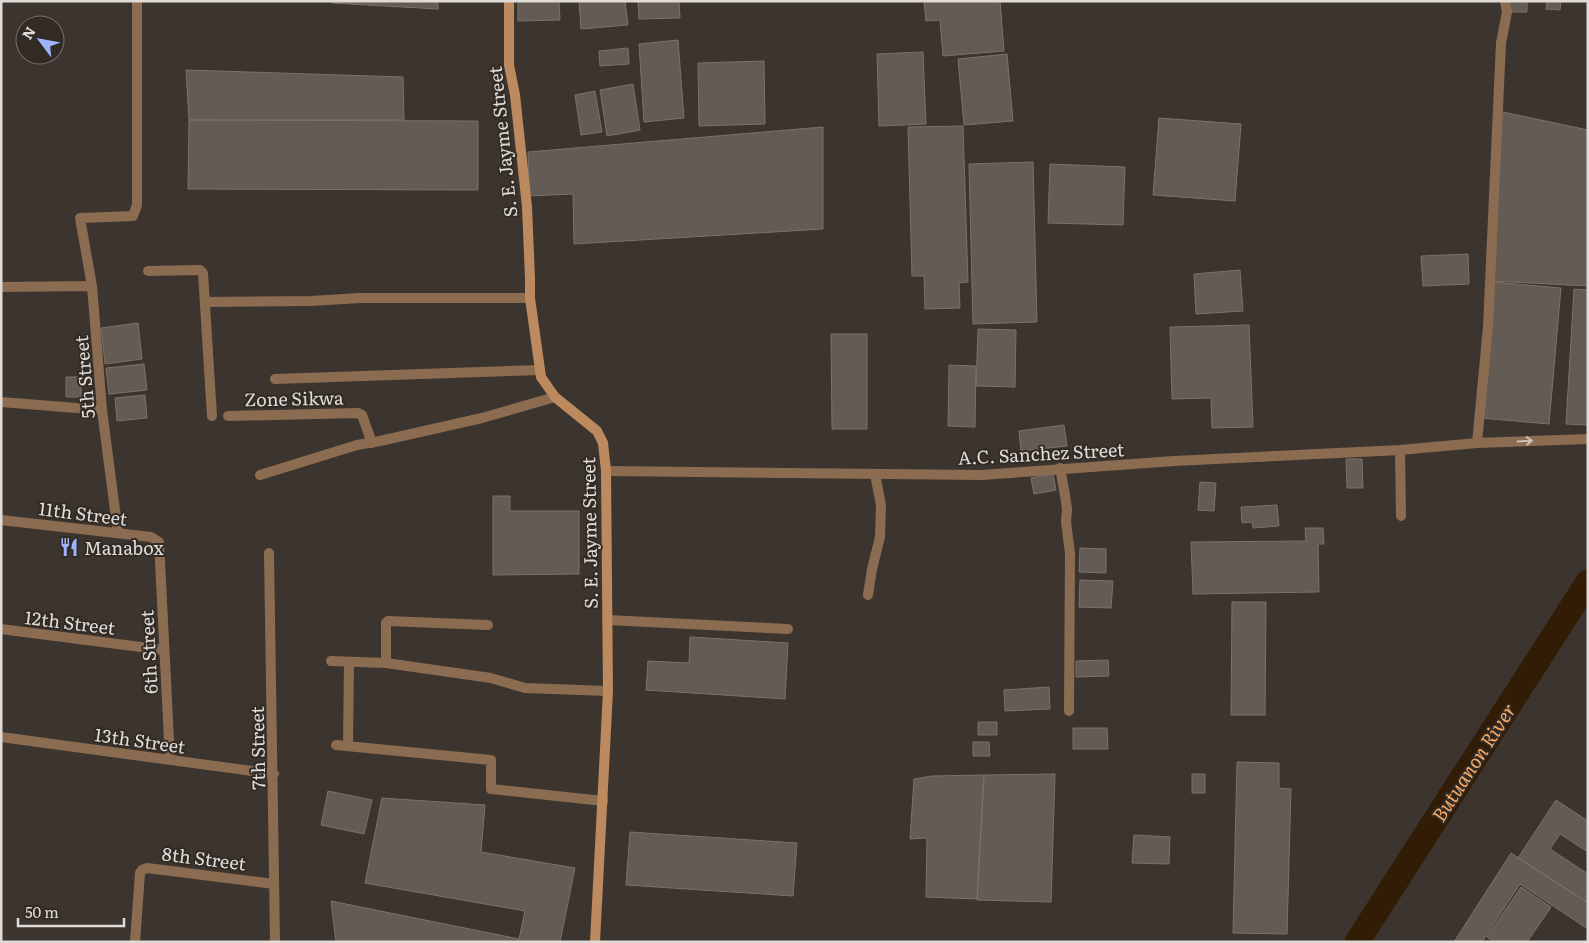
<svg xmlns="http://www.w3.org/2000/svg" width="1589" height="943" font-family="Literata,serif">
<style>
.lines{fill:none;stroke-linecap:round;stroke-linejoin:round}
.river{stroke:#331c05;stroke-width:25}
.building{fill:#635b54;stroke:#7a726b}
.street{stroke:#8c6c51;stroke-width:10}
.secondary{stroke:#bc8a5e;stroke-width:10}
.oneway{stroke:#cbbfb6}
.labels{text-anchor:middle;dominant-baseline:central;stroke-width:4;stroke-linejoin:round;paint-order:stroke}
.street-label{font-size:18px;fill:#e0dbd7;stroke:#322b25}
.poi-label{font-size:18px;fill:#e0dbd7;stroke:#322b25;text-anchor:start}
.water-label{font-size:19px;font-style:italic;fill:#faad67;stroke:#322b25}
</style>
<rect width="100%" height="100%" fill="#3c352f"/>
<g class="lines">
<path class="river" d="M 1357,942 L 1588,582"/>
</g>
<path class="building" d="M 332,1 L 438,1 L 438,9 L 332,3 Z
M 518,1 L 559,1 L 560,20 L 518,21 Z
M 579,1 L 625,1 L 628,25 L 581,29 Z
M 638,1 L 679,1 L 680,18 L 639,19 Z
M 924,1 L 1000,1 L 1004,51 L 943,56 L 940,20 L 926,21 Z
M 1510,1 L 1527,1 L 1527,12 L 1510,12 Z
M 1547,1 L 1561,1 L 1560,10 L 1546,9 Z
M 678,40 L 684,118 L 644,122 L 639,44 Z
M 628,48 L 629,64 L 600,66 L 599,51 Z
M 923,52 L 926,124 L 879,126 L 877,54 Z
M 1007,54 L 1013,121 L 964,125 L 958,59 Z
M 764,61 L 765,124 L 699,126 L 698,63 Z
M 186,70 L 403,77 L 404,120 L 189,120 Z
M 633,84 L 640,130 L 607,136 L 600,90 Z
M 595,91 L 602,132 L 581,135 L 575,95 Z
M 1498,111 L 1588,130 L 1588,286 L 1490,281 Z
M 1159,118 L 1241,124 L 1235,201 L 1153,195 Z
M 189,120 L 478,121 L 478,190 L 188,189 Z
M 963,126 L 968,282 L 959,283 L 960,308 L 925,309 L 924,276 L 912,276 L 908,127 Z
M 823,127 L 823,229 L 574,244 L 573,194 L 529,196 L 528,152 Z
M 1033,162 L 1037,322 L 973,324 L 969,164 Z
M 1050,164 L 1125,167 L 1123,225 L 1048,223 Z
M 1468,254 L 1469,284 L 1423,286 L 1421,256 Z
M 1240,270 L 1243,311 L 1196,314 L 1194,274 Z
M 1493,282 L 1561,288 L 1549,424 L 1481,418 Z
M 1574,289 L 1588,290 L 1588,425 L 1566,424 Z
M 138,323 L 142,359 L 105,364 L 101,328 Z
M 1249,325 L 1253,427 L 1212,428 L 1211,398 L 1172,399 L 1170,327 Z
M 978,329 L 1016,330 L 1015,387 L 976,386 Z
M 831,334 L 867,334 L 867,429 L 832,429 Z
M 144,364 L 147,390 L 109,394 L 106,368 Z
M 949,365 L 976,366 L 975,427 L 948,426 Z
M 66,377 L 81,377 L 81,397 L 66,397 Z
M 145,395 L 147,418 L 117,421 L 115,398 Z
M 1064,425 L 1067,446 L 1021,451 L 1019,431 Z
M 1346,459 L 1362,459 L 1363,488 L 1347,488 Z
M 1053,474 L 1056,490 L 1034,494 L 1031,478 Z
M 1200,482 L 1216,483 L 1214,511 L 1198,510 Z
M 493,496 L 510,496 L 510,511 L 579,511 L 579,574 L 493,575 Z
M 1277,505 L 1279,526 L 1253,528 L 1252,522 L 1242,523 L 1241,507 Z
M 1305,528 L 1323,528 L 1324,544 L 1318,544 L 1319,592 L 1193,594 L 1191,542 L 1306,541 Z
M 1080,548 L 1106,549 L 1106,573 L 1079,572 Z
M 1080,580 L 1113,581 L 1111,608 L 1079,607 Z
M 1232,602 L 1266,602 L 1265,715 L 1231,715 Z
M 690,637 L 788,643 L 785,699 L 646,690 L 648,661 L 689,663 Z
M 1108,660 L 1109,676 L 1076,677 L 1076,661 Z
M 1049,687 L 1050,709 L 1005,711 L 1004,690 Z
M 978,722 L 997,722 L 997,735 L 978,735 Z
M 1073,728 L 1107,728 L 1108,749 L 1073,749 Z
M 973,742 L 989,742 L 990,756 L 973,756 Z
M 1237,762 L 1279,763 L 1279,788 L 1291,789 L 1287,934 L 1233,933 Z
M 1055,774 L 1051,902 L 977,900 L 984,775 Z
M 1192,774 L 1205,774 L 1205,793 L 1192,793 Z
M 984,775 L 977,899 L 926,897 L 927,838 L 910,839 L 914,779 L 932,776 Z
M 328,791 L 372,800 L 364,834 L 321,825 Z
M 382,798 L 485,805 L 481,852 L 575,868 L 560,942 L 336,942 L 331,901 L 519,939 L 525,911 L 365,883 Z
M 1556,800 L 1588,821 L 1588,852 L 1560,834 L 1550,849 L 1588,874 L 1588,903 L 1518,858 Z
M 630,832 L 797,843 L 793,896 L 626,885 Z
M 1134,835 L 1170,837 L 1169,864 L 1132,863 Z
M 1511,853 L 1588,903 L 1588,929 L 1520,884 L 1482,942 L 1454,942 Z
M 1521,887 L 1551,907 L 1527,942 L 1494,942 L 1487,937 Z"/>
<g class="lines">
<path class="street" d="M 148,271 L 200,270 L 203,273 L 212,416
M 1,287 L 92,286
M 205,302 L 311,301 L 360,298 L 530,298
M 275,379 L 540,370
M 1,402 L 102,410
M 228,416 L 358,413 L 362,415 L 372,443
M 1477,443 L 1488,327 L 1501,43 L 1507,12 L 1505,1
M 1400,450 L 1401,516
M 1060,468 L 1065,495 L 1067,509 L 1066,522 L 1070,553 L 1069,711
M 606,471 L 982,475 L 1174,461 L 1400,450 L 1477,443 L 1588,439
M 260,475 L 357,445 L 380,441 L 482,418 L 555,397
M 1,520 L 151,537 L 159,542 L 170,760
M 118,533 L 102,410 L 92,286 L 80,218 L 133,216 L 137,205 L 137,1
M 269,553 L 275,942
M 868,595 L 872,569 L 880,537 L 881,505 L 875,474
M 607,620 L 788,629
M 1,629 L 164,650
M 331,661 L 386,663 L 491,678 L 525,688 L 608,691
M 386,663 L 386,623 L 388,621 L 488,625
M 1,737 L 274,774
M 336,745 L 491,760 L 491,789 L 603,801
M 348,746 L 349,662
M 135,942 L 140,873 L 142,870 L 147,868 L 274,884"/>
<path class="secondary" d="M 509,1 L 509,65 L 515,95 L 527,207 L 530,278 L 530,298 L 541,377 L 555,397 L 597,431 L 603,443 L 606,471 L 608,691 L 595,942"/>
</g>
<defs><path id="oneway-shaft" d="M-6 0H5M1.5-3L5.5 0L1.5 3" fill="none" stroke-width="1.6" stroke-linecap="round" stroke-linejoin="round" transform="scale(1.25)"/></defs>
<use class="oneway" href="#oneway-shaft" transform="translate(1525 441) rotate(-3)"/>
<defs>
<g id="restaurant-bare" transform="scale(1.5)"><path d="M-5-6h1v4h1v-4h1v4h1v-4h1v5L-1.5 .5V6h-2V.5L-5-1ZM5-6V6H3V1.5H1.5Q1.5-4 5-6Z" fill="#9fb3fd" stroke="#322b25" stroke-width="2.5" paint-order="stroke"/></g>
</defs>
<g fill-rule="evenodd">
<use href="#restaurant-bare" x="69" y="547"/>
</g>
<g class="labels">
<g class="street-label">
<text transform="translate(502 142) rotate(-96)">S. E. Jayme Street</text>
<text transform="translate(84 377) rotate(-95)">5th Street</text>
<text transform="translate(294 398) rotate(-1)">Zone Sikwa</text>
<text transform="translate(1041 453) rotate(-3)">A.C. Sanchez Street</text>
<text transform="translate(83 513) rotate(7)">11th Street</text>
<text transform="translate(589 533) rotate(-91)">S. E. Jayme Street</text>
<text transform="translate(70 622) rotate(7)">12th Street</text>
<text transform="translate(148 652) rotate(-93)">6th Street</text>
<text transform="translate(140 740) rotate(8)">13th Street</text>
<text transform="translate(257 748) rotate(-91)">7th Street</text>
<text transform="translate(204 858) rotate(7)">8th Street</text>
</g>
<g class="poi-label">
<text x="84" y="547">Manabox</text>
</g>
<g class="water-label">
<text transform="translate(1473 762) rotate(-57)">Butuanon River</text>
</g>
</g>
<rect width="1589" height="943" fill="none" stroke="#e0dbd7" stroke-width="5"/>
<g transform="translate(40 40) rotate(302)"><circle r="24" fill="#322b25" stroke="#78716c"/>
<path d="M0-4L9 19L0 12L-9 19Z" fill="#9fb3fd"/>
<text y="-8" font-size="14" font-weight="bold" text-anchor="middle" fill="#e0dbd7">N</text>
</g>
<path d="M18 918v8h106v-8" fill="none" stroke="#e0dbd7" stroke-width="2.5"/>
<text x="25" y="918" font-size="15" fill="#e0dbd7" stroke="#322b25" stroke-width="4" paint-order="stroke">50 m</text>
</svg>
